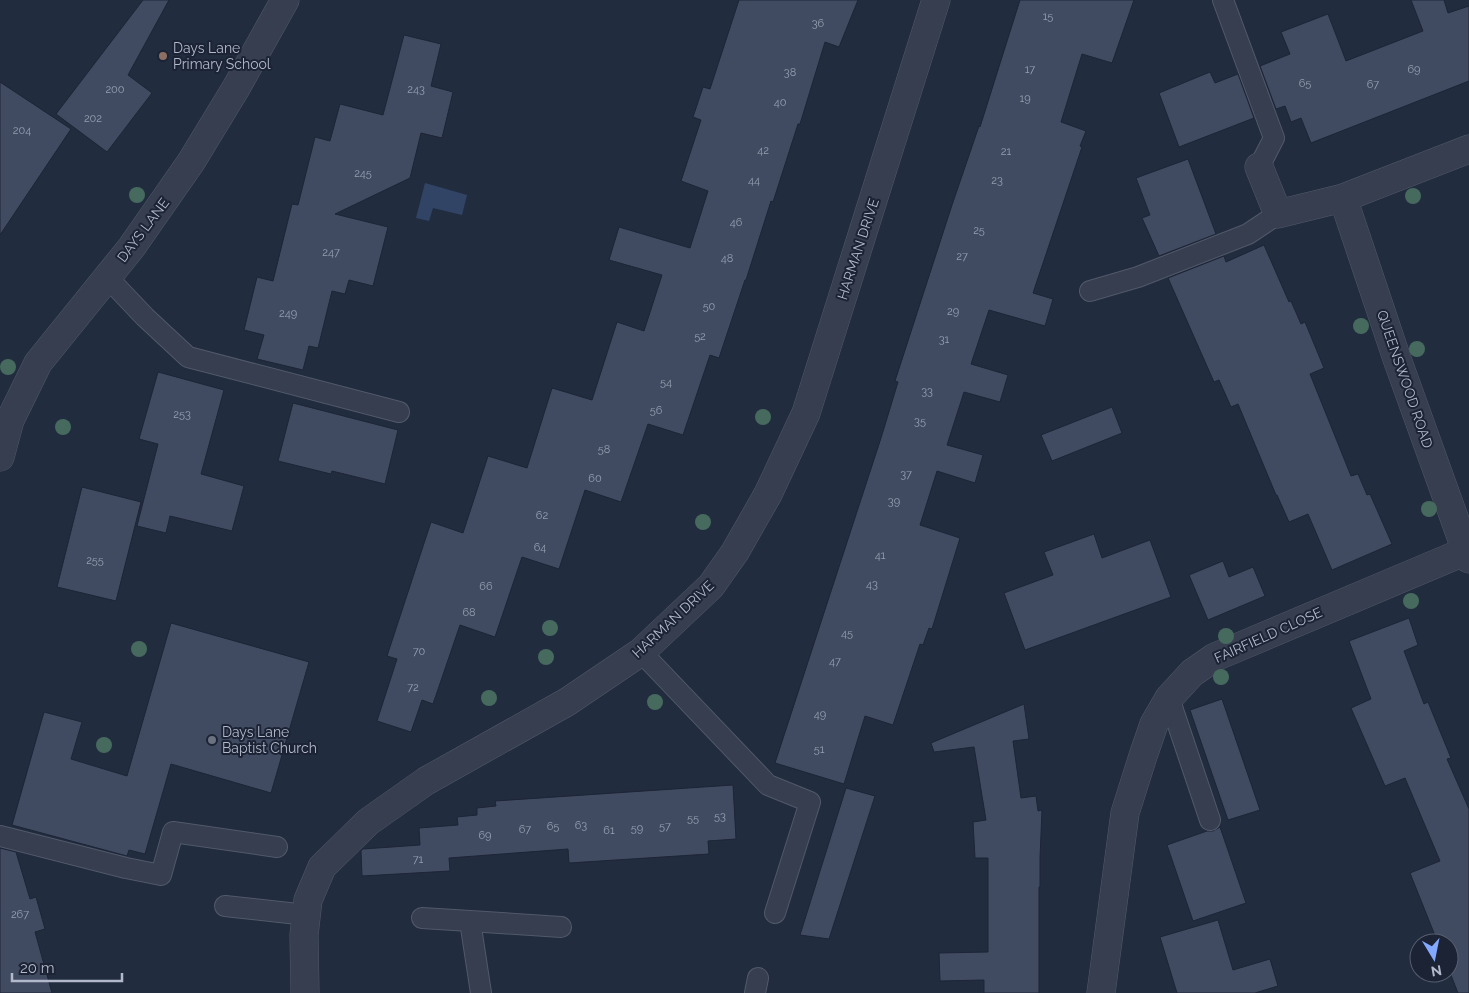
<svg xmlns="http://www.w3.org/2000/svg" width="1469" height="993" font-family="Raleway,sans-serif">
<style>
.water{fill:#324466}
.building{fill:#404b62;stroke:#1d2536}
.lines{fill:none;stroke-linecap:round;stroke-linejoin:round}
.service-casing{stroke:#51596a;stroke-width:22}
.minor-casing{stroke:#51596a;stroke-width:29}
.tertiary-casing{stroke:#51596a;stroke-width:29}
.service{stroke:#363e4f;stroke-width:20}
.minor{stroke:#363e4f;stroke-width:28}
.tertiary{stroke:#363e4f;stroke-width:28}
.tree{fill:#476a5e}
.education-dot{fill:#8d6e63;stroke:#1b2334;stroke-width:2}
.worship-dot{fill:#6b7280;stroke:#1b2334;stroke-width:2}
.labels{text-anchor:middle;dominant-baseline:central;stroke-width:4;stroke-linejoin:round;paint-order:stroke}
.number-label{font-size:11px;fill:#969eb0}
.poi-label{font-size:14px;fill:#b2b9ca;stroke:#1b2334;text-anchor:start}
.street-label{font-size:14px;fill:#b2b9ca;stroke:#1b2334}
</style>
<rect width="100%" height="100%" fill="#212c3f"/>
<path class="water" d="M 425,183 L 467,195 L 462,215 L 433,208 L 429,221 L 416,218 Z"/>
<path class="building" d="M 143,0 L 169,0 L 128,75 L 152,93 L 107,152 L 56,114 Z
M 739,0 L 858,0 L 839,47 L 825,42 L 800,124 L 798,124 L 773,202 L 771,201 L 746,280 L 745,280 L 719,358 L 710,355 L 683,435 L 648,424 L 621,502 L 585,490 L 559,569 L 522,557 L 495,637 L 460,625 L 433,704 L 422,700 L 411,732 L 377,721 L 397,659 L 387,656 L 431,522 L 463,533 L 488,456 L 527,468 L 552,388 L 592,400 L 617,322 L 644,331 L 662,275 L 609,260 L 619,227 L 690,248 L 708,191 L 681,181 L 701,120 L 693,117 L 703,87 L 710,89 Z
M 1020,0 L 1134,0 L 1112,63 L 1082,54 L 1061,122 L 1086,131 L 1080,146 L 1082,147 L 1033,293 L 1053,299 L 1045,326 L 989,310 L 971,364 L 1008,375 L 1000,402 L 964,392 L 947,445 L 983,455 L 975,483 L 937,471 L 920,525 L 960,538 L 932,629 L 929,628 L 923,645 L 920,644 L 893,725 L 865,716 L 844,784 L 775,763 L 881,438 L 898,382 L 895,381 L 952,205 L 979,126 L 980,127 Z
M 1411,0 L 1444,0 L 1448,13 L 1469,6 L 1469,81 L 1311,143 L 1301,118 L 1291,122 L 1285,106 L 1276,109 L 1260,66 L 1290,54 L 1281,32 L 1328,14 L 1346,61 L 1423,31 Z
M 404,35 L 441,44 L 431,86 L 453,92 L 442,138 L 421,133 L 410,178 L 335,214 L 388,227 L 373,286 L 349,280 L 345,294 L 332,291 L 318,348 L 309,346 L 303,370 L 257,359 L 264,335 L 244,330 L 257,277 L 273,281 L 292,204 L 298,205 L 315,137 L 330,141 L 340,104 L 383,115 Z
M 1210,72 L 1215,83 L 1238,74 L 1254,118 L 1179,147 L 1159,93 Z
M 0,82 L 71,129 L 0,235 Z
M 1188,159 L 1216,234 L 1159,256 L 1142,218 L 1150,215 L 1136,178 Z
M 1264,245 L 1289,302 L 1291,301 L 1301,324 L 1305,322 L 1324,368 L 1310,374 L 1351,476 L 1358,474 L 1367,495 L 1370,494 L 1392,544 L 1332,570 L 1308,514 L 1289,522 L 1277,495 L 1276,495 L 1238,404 L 1231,407 L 1219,380 L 1214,382 L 1168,278 L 1224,256 L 1226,262 Z
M 158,372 L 224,390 L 201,474 L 244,486 L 232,531 L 170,516 L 166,533 L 137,526 L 158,444 L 139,439 Z
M 293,403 L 398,430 L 385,484 L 332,471 L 331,474 L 278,461 Z
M 1112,407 L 1122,433 L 1052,461 L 1041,435 Z
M 82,487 L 141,502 L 116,601 L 57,587 Z
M 1094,534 L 1102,558 L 1150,540 L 1171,597 L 1025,650 L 1004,593 L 1053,575 L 1044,552 Z
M 1223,561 L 1229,577 L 1253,567 L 1265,596 L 1208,620 L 1189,575 Z
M 1409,618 L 1418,645 L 1404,651 L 1424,704 L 1428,702 L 1451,758 L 1447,759 L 1469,809 L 1469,993 L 1458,993 L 1449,970 L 1449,943 L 1438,943 L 1410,873 L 1440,861 L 1405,778 L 1385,786 L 1351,708 L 1371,699 L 1349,641 Z
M 171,623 L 309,662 L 271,793 L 171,764 L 145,854 L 129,850 L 127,856 L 12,825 L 44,712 L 82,722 L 71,759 L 127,776 Z
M 1222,699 L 1260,810 L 1228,820 L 1190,710 Z
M 1024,704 L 1029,739 L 1013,741 L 1021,798 L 1036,796 L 1038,811 L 1042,810 L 1040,858 L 1040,887 L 1039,887 L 1039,993 L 984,993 L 984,980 L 940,981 L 939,953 L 988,952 L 988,858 L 975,858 L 973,822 L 986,820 L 974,747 L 934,752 L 931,743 Z
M 733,785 L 736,839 L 708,841 L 709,854 L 569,863 L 568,849 L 449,858 L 450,871 L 362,876 L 361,851 L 363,849 L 420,845 L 419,828 L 458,825 L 457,817 L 477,815 L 477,808 L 496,806 L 495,801 Z
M 846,788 L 875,796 L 829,939 L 800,935 Z
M 1220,827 L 1246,903 L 1193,921 L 1167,845 L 1207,831 L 1213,831 Z
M 0,848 L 16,852 L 30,899 L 36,897 L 45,929 L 35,932 L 52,993 L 0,993 Z
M 1218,920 L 1233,970 L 1270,959 L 1278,986 L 1255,993 L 1177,993 L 1160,937 Z"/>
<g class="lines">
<g class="service-casing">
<path id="service" d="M 1223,0 L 1274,138 L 1259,167
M 107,277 L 145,317 L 188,357 L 399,412
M 1090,291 L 1138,277 L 1248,234 L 1278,214
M 641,652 L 768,785 L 810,802 L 775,913
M 1169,698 L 1210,820
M 0,836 L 126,868 L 161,875 L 173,832 L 277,847
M 225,906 L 307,915
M 422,918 L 470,921
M 481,993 L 470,921 L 561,927
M 755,993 L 758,978"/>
</g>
<g class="minor-casing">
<path id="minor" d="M 1469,149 L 1343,198 L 1397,359 L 1469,559
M 1259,167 L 1278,214 L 1343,198
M 305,993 L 304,935 L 308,900 L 322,867 L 368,822 L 426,781 L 567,702 L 641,652 L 711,586 L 735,552 L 768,494 L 806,413 L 936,0
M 1101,993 L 1125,813 L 1143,756 L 1154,724 L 1169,698 L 1192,673 L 1215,657 L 1466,551"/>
</g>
<g class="tertiary-casing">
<path id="tertiary" d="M 0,457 L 10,420 L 38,363 L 131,248 L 191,162 L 236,88 L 285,0"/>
</g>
<use href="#service" class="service"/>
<use href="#minor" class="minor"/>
<use href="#tertiary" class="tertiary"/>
</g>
<g class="tree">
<circle cx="137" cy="195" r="8"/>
<circle cx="1413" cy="196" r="8"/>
<circle cx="1361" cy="326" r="8"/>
<circle cx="1417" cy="349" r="8"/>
<circle cx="8" cy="367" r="8"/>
<circle cx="763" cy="417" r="8"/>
<circle cx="63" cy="427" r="8"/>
<circle cx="1429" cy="509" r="8"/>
<circle cx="703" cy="522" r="8"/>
<circle cx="1411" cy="601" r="8"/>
<circle cx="550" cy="628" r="8"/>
<circle cx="1226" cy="636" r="8"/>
<circle cx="139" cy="649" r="8"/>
<circle cx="546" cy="657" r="8"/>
<circle cx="1221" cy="677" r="8"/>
<circle cx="489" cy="698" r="8"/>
<circle cx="655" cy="702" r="8"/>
<circle cx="104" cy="745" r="8"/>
</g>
<circle class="education-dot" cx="163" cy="56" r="5"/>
<circle class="worship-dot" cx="212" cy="740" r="5"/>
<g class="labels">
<g class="number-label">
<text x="1048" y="16">15</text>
<text x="818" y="23">36</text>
<text x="1030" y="69">17</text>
<text x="1414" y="69">69</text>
<text x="790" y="72">38</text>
<text x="1305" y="83">65</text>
<text x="1373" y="84">67</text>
<text x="115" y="89">200</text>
<text x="416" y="89">243</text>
<text x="1025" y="98">19</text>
<text x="780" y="102">40</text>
<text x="93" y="118">202</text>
<text x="22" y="130">204</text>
<text x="763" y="150">42</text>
<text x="1006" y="151">21</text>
<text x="363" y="173">245</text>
<text x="754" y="180">44</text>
<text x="997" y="180">23</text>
<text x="736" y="222">46</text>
<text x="979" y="230">25</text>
<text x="331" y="252">247</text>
<text x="962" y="256">27</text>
<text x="727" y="258">48</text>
<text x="709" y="306">50</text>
<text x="953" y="311">29</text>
<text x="288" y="313">249</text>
<text x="700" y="336">52</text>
<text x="944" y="339">31</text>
<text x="666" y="382">54</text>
<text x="927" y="391">33</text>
<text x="656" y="410">56</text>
<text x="182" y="414">253</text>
<text x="920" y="421">35</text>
<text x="604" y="449">58</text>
<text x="906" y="474">37</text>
<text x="595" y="478">60</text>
<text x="894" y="501">39</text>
<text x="542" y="515">62</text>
<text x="540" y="547">64</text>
<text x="880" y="555">41</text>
<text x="95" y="560">255</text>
<text x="872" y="584">43</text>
<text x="486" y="586">66</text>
<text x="469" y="612">68</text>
<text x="847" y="633">45</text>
<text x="419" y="651">70</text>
<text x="835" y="661">47</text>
<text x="413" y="687">72</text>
<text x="820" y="714">49</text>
<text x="819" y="749">51</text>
<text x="720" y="816">53</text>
<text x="693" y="818">55</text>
<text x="581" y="825">63</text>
<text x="553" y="826">65</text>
<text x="665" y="826">57</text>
<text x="637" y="828">59</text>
<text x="525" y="829">67</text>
<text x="609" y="830">61</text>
<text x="485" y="835">69</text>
<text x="418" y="859">71</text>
<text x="20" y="914">267</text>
</g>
<g class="poi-label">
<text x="173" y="48">Days Lane<tspan x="173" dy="16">Primary School</tspan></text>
<text x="222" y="732">Days Lane<tspan x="222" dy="16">Baptist Church</tspan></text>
</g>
<g class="street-label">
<text transform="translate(143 230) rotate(-53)">DAYS LANE</text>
<text transform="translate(858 249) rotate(-72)">HARMAN DRIVE</text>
<text transform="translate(1405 379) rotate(71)">QUEENSWOOD ROAD</text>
<text transform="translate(673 619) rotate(-43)">HARMAN DRIVE</text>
<text transform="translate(1268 635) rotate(-24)">FAIRFIELD CLOSE</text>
</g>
</g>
<g transform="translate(1434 958) rotate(170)"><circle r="24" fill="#1b2334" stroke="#575f70"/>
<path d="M0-4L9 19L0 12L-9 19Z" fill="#82a8ff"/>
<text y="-8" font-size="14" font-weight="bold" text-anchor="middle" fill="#b2b9ca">N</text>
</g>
<path d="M12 973v8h110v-8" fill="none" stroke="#b2b9ca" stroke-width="2.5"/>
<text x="20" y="973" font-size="15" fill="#b2b9ca" stroke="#1b2334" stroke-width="4" paint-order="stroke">20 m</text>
</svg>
